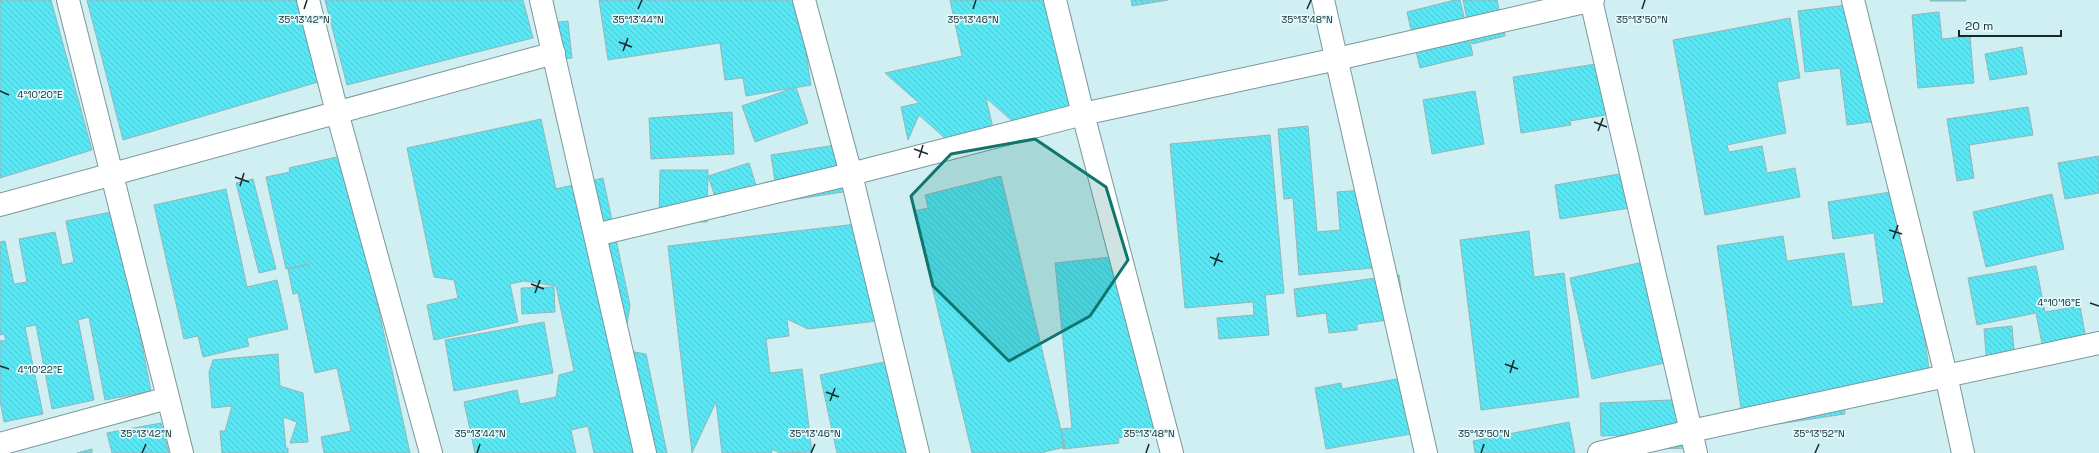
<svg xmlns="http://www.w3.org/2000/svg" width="2099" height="453" font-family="'Space Grotesk',sans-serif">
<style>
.building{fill:url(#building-back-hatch);stroke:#96b5b8}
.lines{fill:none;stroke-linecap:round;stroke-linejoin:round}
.street-casing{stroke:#7a989b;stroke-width:24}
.street{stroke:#fff;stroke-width:22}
.marked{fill:#0f766e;fill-opacity:0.2;stroke:#0f766e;stroke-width:3;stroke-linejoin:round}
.ticks{fill:none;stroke:#1a2728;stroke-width:1.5}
.ticks-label{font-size:10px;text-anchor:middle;fill:#1a2728;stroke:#e1fbfe;stroke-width:3.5;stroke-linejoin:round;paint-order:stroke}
</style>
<defs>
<pattern id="building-back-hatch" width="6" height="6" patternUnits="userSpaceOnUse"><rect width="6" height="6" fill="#56e8f5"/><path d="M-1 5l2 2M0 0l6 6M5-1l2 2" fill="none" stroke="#4ac7d2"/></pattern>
</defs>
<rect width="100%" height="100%" fill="#cfeff2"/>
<path class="building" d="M 0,0 L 51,0 L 92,150 L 0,178 Z
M 87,0 L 302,0 L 325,80 L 123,140 Z
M 325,0 L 523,0 L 533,38 L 347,85 Z
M 599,0 L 798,0 L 811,85 L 746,96 L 743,78 L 725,80 L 720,43 L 608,60 Z
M 950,0 L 1057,0 L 1083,117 L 1026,133 L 986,98 L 996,141 L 957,149 L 919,115 L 908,140 L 901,107 L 919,103 L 885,73 L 962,56 Z
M 1131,0 L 1168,0 L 1132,6 Z
M 1455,0 L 1460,0 L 1473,55 L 1420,68 L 1407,12 Z
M 1463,0 L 1497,0 L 1505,36 L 1472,44 Z
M 1930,0 L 1966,0 L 1966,1 L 1930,1 Z
M 1863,3 L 1877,121 L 1847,125 L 1840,68 L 1805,72 L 1798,11 Z
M 1939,12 L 1942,39 L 1970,36 L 1974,83 L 1918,88 L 1912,15 Z
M 1790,18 L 1800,78 L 1777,82 L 1786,133 L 1727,145 L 1729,152 L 1762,146 L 1767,173 L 1795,168 L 1800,197 L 1705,215 L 1673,40 Z
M 568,21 L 572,58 L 544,61 L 541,24 Z
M 2022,47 L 2027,74 L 1990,80 L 1985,54 Z
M 1615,61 L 1623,112 L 1570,121 L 1571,125 L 1521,133 L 1513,77 Z
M 796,87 L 808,123 L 755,142 L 742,106 Z
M 1475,91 L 1484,144 L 1432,154 L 1423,100 Z
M 2028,107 L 2033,135 L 1969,145 L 1974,178 L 1957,181 L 1947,119 Z
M 732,112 L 734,154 L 651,159 L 649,118 Z
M 541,119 L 556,189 L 603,178 L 630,305 L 623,350 L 646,354 L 667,453 L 594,453 L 588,426 L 571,430 L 576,453 L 475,453 L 464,402 L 517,390 L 520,404 L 556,397 L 559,375 L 574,371 L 556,286 L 524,281 L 510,284 L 518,322 L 434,340 L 427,305 L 458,298 L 454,280 L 434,277 L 407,148 Z
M 1308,126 L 1317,232 L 1340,230 L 1337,192 L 1377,189 L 1383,267 L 1299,275 L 1293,198 L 1284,199 L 1278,129 Z
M 1270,135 L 1284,293 L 1265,295 L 1269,335 L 1219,339 L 1217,318 L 1254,315 L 1253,302 L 1185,308 L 1170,144 Z
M 849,143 L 856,190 L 778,202 L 771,155 Z
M 345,155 L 410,453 L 324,453 L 321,437 L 351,431 L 337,368 L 315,373 L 298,293 L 293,294 L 288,269 L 309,264 L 286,269 L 266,177 L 290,172 L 289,168 Z
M 2099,156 L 2099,193 L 2065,199 L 2058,163 Z
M 749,163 L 762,204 L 722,217 L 708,176 Z
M 660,170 L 708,170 L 707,222 L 659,222 Z
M 1637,171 L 1643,206 L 1560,219 L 1555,185 Z
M 1001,176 L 1065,447 L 1044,452 L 1044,453 L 972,453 L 914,211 L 928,208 L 925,195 Z
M 253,179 L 276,269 L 259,273 L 236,183 Z
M 226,189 L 247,287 L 277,280 L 288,329 L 247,338 L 249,346 L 203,357 L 198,336 L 184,339 L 154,205 Z
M 1903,190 L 1931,382 L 1844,403 L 1845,414 L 1744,429 L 1717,246 L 1783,236 L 1787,261 L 1844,253 L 1852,307 L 1884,303 L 1874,233 L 1833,239 L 1828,202 Z
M 2052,194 L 2064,249 L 1986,267 L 1973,212 Z
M 116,211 L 151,391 L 105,400 L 89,317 L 78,320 L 94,400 L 52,409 L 36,325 L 25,327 L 43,414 L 4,422 L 0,400 L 0,341 L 6,340 L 4,334 L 0,335 L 0,242 L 5,241 L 14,284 L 27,282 L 19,239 L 55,232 L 62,265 L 74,262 L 66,221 Z
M 865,223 L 877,321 L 808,329 L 787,319 L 789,336 L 766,339 L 770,373 L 802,369 L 812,452 L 780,453 L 771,449 L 772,453 L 722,453 L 716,402 L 692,453 L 668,246 Z
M 1529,231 L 1534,277 L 1564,273 L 1579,397 L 1481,410 L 1460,240 Z
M 1120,256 L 1156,434 L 1118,438 L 1119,443 L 1063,449 L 1061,429 L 1072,428 L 1055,263 Z
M 1648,261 L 1678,360 L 1592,379 L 1570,278 Z
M 2036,266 L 2045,312 L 2080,306 L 2089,356 L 2046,364 L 2036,313 L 1977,325 L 1968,278 Z
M 1399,275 L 1405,318 L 1357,324 L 1357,330 L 1329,333 L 1326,313 L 1297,317 L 1294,289 Z
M 554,287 L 555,312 L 522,314 L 521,288 Z
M 544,322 L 553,373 L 454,391 L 445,340 Z
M 2012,326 L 2015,364 L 1987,366 L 1984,329 Z
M 278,354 L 280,386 L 303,393 L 308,442 L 290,443 L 297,422 L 283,417 L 286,449 L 288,448 L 288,453 L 222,453 L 220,431 L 225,431 L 232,406 L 212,408 L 209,372 L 213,360 Z
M 894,360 L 913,453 L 837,453 L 820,375 Z
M 1418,375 L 1428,431 L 1326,449 L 1315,388 L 1341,383 L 1342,389 Z
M 1694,399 L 1695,448 L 1648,449 L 1648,453 L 1630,453 L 1629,435 L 1601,436 L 1600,403 Z
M 1569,422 L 1575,453 L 1475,453 L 1473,441 Z
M 161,423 L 169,453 L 112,453 L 107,433 Z
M 92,449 L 92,453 L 77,453 Z"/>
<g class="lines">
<g class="street-casing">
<path id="street" d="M 68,0 L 182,453
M 308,0 L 337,112 L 431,453
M 541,0 L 645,453
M 804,0 L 851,174 L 918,453
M 1055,0 L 1083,114 L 1172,453
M 1323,0 L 1426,453
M 1591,0 L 1696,453
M 1853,0 L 1946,375 L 1963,453
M 0,205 L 554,53
M 595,235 L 851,174 L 1083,114 L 1337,59 L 1593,0
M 0,444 L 168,398
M 1599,453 L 1691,431 L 2099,343"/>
</g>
<use href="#street" class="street"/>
</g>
<path class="marked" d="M 1035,139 L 1106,187 L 1128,260 L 1090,316 L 1009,361 L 933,286 L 911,196 L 951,154 Z"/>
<path class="ticks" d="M 304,9 L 307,0M 638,9 L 642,0M 973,9 L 976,0M 1307,9 L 1311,0M 1642,9 L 1645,0M 619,42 L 632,47M 623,51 L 628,38M 0,91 L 9,95M 1594,122 L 1607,127M 1598,131 L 1603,118M 914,149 L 928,154M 919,158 L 923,145M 235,177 L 249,182M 240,186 L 244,173M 1889,230 L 1902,234M 1893,239 L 1898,225M 1210,257 L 1223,262M 1214,266 L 1219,253M 531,284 L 544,289M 535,293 L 540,280M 2090,303 L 2099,306M 1505,364 L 1518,369M 0,366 L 9,369M 1510,373 L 1514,360M 826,392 L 839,397M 830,401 L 835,388M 142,453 L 146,444M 477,453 L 480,444M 811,453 L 815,444M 1146,453 L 1149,444M 1481,453 L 1484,444M 1815,453 L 1819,444"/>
<g class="ticks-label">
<text x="304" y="23">35°13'42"N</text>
<text x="638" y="23">35°13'44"N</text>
<text x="973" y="23">35°13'46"N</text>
<text x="1307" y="23">35°13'48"N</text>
<text x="1642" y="23">35°13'50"N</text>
<text x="40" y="98">4°10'20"E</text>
<text x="2059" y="306">4°10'16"E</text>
<text x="40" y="373">4°10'22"E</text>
<text x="146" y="437">35°13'42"N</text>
<text x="480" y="437">35°13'44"N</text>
<text x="815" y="437">35°13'46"N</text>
<text x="1149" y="437">35°13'48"N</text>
<text x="1484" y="437">35°13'50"N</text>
<text x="1819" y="437">35°13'52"N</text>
</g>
<path d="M1959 30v6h102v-6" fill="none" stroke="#1a2728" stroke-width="2"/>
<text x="1965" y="30" font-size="12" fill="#1a2728" stroke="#e1fbfe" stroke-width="3" paint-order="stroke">20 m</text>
</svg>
